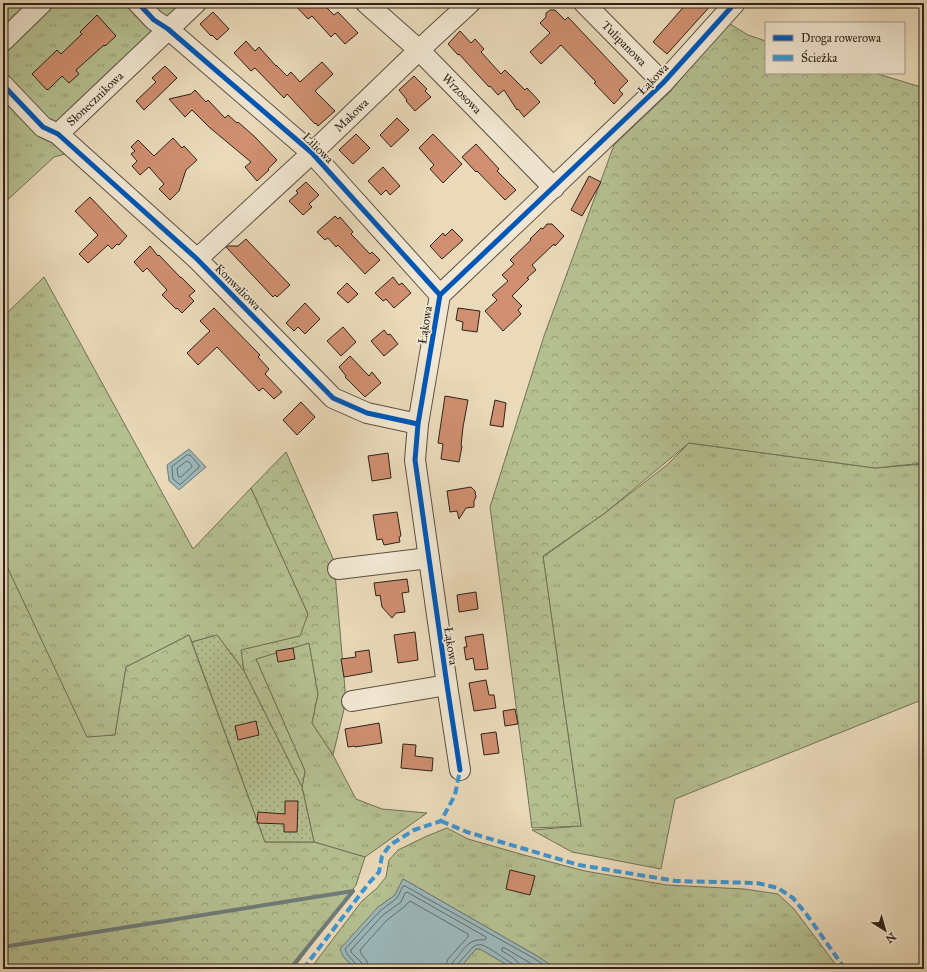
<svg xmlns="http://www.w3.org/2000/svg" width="927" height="972" font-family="'IM FELL Great Primer',serif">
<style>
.grass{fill:url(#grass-tufts);stroke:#717155}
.forest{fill:url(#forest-crowns);stroke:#717155}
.garden{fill:url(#garden-dots);stroke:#717155}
.water{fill:#9cb8ba;stroke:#707c7a}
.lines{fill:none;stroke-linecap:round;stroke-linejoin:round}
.shore{stroke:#646d6a;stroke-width:1}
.stream{stroke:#707c7a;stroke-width:4}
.building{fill:#cf8f70;stroke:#2d2219}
.minor-casing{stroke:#5c5041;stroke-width:22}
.minor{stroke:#f1e7d2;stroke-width:20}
.quiet{stroke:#3c95d4;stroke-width:4;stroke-dasharray:8 4;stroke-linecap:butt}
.cycleway-casing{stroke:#f1e7d2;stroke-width:8}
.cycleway{stroke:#0057b8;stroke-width:5}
.labels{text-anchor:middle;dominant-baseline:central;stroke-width:3.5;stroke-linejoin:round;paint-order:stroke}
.street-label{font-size:12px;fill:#2d2219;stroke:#f1e7d2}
</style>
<defs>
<pattern id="grass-tufts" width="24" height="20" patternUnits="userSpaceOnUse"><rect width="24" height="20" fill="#b5c091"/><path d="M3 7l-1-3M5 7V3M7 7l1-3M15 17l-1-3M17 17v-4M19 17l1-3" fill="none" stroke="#949c76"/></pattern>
<pattern id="forest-crowns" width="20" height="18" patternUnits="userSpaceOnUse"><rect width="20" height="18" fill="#b5c091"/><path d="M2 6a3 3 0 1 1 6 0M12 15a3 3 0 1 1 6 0" fill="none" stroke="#949c76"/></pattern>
<pattern id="garden-dots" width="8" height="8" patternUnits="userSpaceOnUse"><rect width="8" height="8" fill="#b5c091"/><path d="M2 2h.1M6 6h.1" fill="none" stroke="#949c76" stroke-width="1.8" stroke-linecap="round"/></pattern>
</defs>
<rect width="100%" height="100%" fill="#eadaba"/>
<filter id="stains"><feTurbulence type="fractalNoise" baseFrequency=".005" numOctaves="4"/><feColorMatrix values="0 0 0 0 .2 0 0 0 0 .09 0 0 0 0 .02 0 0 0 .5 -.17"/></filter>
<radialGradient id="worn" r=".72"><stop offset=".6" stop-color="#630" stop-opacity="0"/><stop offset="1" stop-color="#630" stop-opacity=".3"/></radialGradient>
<path class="grass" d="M 3,3 L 192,3 L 59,129 L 65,154 L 54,157 L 3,204 Z
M 44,277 L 193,549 L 251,488 L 308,614 L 301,636 L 242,650 L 244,671 L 217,635 L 192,642 L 189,635 L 126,667 L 115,735 L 87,738 L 3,558 L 3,317 Z
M 689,443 L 875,468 L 924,464 L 924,699 L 675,799 L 661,869 L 572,852 L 532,830 L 581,826 L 543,557 L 605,513 L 667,465 Z
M 309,643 L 318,694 L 312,723 L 333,755 L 356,799 L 382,809 L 427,813 L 365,857 L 314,842 L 302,787 L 305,771 L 256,659 Z
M 447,828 L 468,839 L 524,855 L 585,871 L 667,885 L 744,889 L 778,894 L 794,909 L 839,969 L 557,969 L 537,956 L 403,879 L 395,895 L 377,908 L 343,956 L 355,969 L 310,969 L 362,901 L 377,888 L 386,877 L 389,860 L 398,850 L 427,836 Z
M 476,949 L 480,949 L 514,969 L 459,969 Z"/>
<path class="forest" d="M 727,22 L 748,35 L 766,41 L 766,73 L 875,73 L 924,88 L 924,463 L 875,468 L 689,443 L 605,513 L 543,556 L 581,826 L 532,828 L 490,507 L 544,336 L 614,145 L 671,91 Z
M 286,452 L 334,561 L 346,701 L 333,755 L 312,723 L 318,694 L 309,643 L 256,659 L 305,771 L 302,787 L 244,671 L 241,650 L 300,636 L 308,614 L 251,488 Z
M 3,558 L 87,737 L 115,735 L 126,667 L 189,635 L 265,842 L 314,842 L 365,857 L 356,885 L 293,969 L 3,969 Z"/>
<path class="garden" d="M 217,635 L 244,671 L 302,787 L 314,842 L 265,842 L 192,642 Z"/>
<path class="water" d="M 189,449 L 206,467 L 179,490 L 169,481 L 167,465 Z
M 403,879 L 537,956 L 557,969 L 514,969 L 480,949 L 476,949 L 459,969 L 355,969 L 343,956 L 340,949 L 377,908 L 395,895 Z"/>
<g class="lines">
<path class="shore" d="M 187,455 L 190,455 L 199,465 L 199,467 L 181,484 L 179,484 L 173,479 L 172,467 Z
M 187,461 C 190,462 192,465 192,467 L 181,477 L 179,477 L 178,476 L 177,469 Z
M 358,969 C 356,961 347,957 345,949 L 380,911 L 397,898 L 403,886 L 405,886 L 535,959 L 550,969
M 363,969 L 361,962 L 351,952 L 351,950 L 383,915 L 401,902 L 405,893 L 407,892 L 486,937 L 486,939 L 484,940 C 468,938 463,951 453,962 L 452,965 L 451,969
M 369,969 C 368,958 361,957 360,950 L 387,920 L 404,907 L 410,901 L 468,934 L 468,937 L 448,959 L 446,964 L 445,969
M 456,969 L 457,965 L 473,947 C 476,945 479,944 482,945 C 491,948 504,959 513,964 L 515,966 L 515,969
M 520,969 C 519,959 510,956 502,951 L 502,948 L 505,948 L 540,969"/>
<path class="stream" d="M 3,947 L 353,891
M 290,969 L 353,891"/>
</g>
<path class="building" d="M 293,3 L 322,3 L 334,15 L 338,12 L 358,33 L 345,44 L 335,33 L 331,37 L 312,16 L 308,19 Z
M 687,3 L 713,3 L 667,54 L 653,42 Z
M 550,10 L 555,10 L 565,20 L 568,17 L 628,81 L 619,90 L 623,94 L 614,104 L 594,83 L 596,82 L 561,45 L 541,64 L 530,52 L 550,33 L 540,23 L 546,17 L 546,13 Z
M 213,12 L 229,29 L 217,40 L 212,35 L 211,36 L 200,24 Z
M 97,15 L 116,36 L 105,46 L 104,45 L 76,70 L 79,74 L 69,83 L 62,76 L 48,90 L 48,89 L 47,90 L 32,74 L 57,50 L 61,54 L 82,34 L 80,32 Z
M 460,31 L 471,43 L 475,39 L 484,49 L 481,52 L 501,74 L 505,70 L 525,90 L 527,88 L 540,102 L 524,117 L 518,109 L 517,110 L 504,90 L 498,95 L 490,86 L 489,87 L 459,54 L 458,55 L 448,44 Z
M 246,41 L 255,51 L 259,47 L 276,66 L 276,65 L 287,76 L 291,72 L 300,82 L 322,62 L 333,74 L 315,91 L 335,111 L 318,126 L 316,123 L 315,124 L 287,94 L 284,98 L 255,68 L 251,71 L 234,53 Z
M 165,66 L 177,78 L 144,110 L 136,101 L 156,82 L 152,78 Z
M 414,76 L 427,89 L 425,91 L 431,97 L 415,111 L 406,101 L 407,100 L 399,90 Z
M 195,90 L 206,102 L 208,100 L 225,118 L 228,115 L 237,123 L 238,122 L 254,136 L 277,160 L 268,169 L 269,170 L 257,181 L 245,167 L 251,162 L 209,127 L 192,110 L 185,117 L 169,99 L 191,94 Z
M 397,118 L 409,130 L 391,147 L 380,135 Z
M 356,134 L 370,148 L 353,164 L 339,150 Z
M 433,134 L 462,164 L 443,183 L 430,169 L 434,165 L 419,148 Z
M 173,138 L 182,148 L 184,146 L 197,160 L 186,170 L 179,191 L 170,200 L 159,189 L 164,184 L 149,167 L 140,175 L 132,166 L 137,161 L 131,154 L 135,151 L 131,147 L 138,140 L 154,156 Z
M 476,144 L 499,169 L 497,171 L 516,190 L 505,200 L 477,171 L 476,172 L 462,157 Z
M 383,167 L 400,186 L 390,195 L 386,190 L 381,195 L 368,181 Z
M 589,176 L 601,182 L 582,216 L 571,210 Z
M 306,182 L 319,195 L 309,204 L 312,207 L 303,215 L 289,201 L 298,193 L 296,191 Z
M 90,197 L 127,236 L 119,245 L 117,244 L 112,249 L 108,245 L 88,263 L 79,254 L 98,235 L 75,211 Z
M 335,216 L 338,219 L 340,217 L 353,232 L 351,234 L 370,254 L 372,252 L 380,260 L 365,274 L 338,245 L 336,247 L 328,238 L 325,240 L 317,232 Z
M 547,224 L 552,224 L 564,236 L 555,246 L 554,244 L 532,265 L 536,270 L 527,278 L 529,279 L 512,296 L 522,306 L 518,310 L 521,314 L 503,331 L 485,311 L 497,300 L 492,295 L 508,281 L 502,275 L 514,264 L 510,260 L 531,240 L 530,239 L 541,228 L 543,229 Z
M 452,229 L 463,240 L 442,259 L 430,246 L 443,233 L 445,236 Z
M 246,239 L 290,285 L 277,297 L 275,295 L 273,297 L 226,247 L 228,246 L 238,246 Z
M 150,246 L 158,256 L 159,255 L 181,278 L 181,277 L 195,291 L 189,296 L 194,301 L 182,313 L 177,308 L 176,309 L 162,295 L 167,290 L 147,268 L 143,272 L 134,262 Z
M 393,277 L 399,285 L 402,283 L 411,293 L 394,308 L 386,299 L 383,301 L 375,293 Z
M 347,283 L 358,294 L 348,303 L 337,293 Z
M 305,303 L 320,319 L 305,334 L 298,327 L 294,331 L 286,323 Z
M 214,308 L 260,355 L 258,357 L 269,369 L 265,374 L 282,392 L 274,399 L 263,388 L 259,391 L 217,347 L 198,365 L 187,353 L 210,331 L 200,321 Z
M 458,308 L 480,311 L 477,332 L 462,330 L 463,322 L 456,320 Z
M 343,327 L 356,342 L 341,356 L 327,341 Z
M 384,330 L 388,335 L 390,334 L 398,344 L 384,356 L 371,341 Z
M 350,356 L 369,376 L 372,372 L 381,383 L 365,397 L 345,377 L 346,376 L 339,367 Z
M 445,396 L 468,400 L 463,427 L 461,446 L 462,446 L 459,462 L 441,459 L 443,444 L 438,443 Z
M 495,400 L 506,403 L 503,427 L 490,425 Z
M 301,402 L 315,417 L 297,435 L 283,420 Z
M 388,453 L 391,478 L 372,481 L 368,456 Z
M 471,487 L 475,491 L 476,497 L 474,501 L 474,507 L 466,508 L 459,519 L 457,511 L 450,512 L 447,491 Z
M 397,512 L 401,536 L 399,537 L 400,542 L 384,545 L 382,539 L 377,540 L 373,515 Z
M 407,579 L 409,592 L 402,593 L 405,612 L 396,613 L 392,618 L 382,607 L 380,595 L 376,596 L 374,583 Z
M 476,592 L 478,609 L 459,612 L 457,595 Z
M 415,632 L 418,660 L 398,663 L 394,635 Z
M 483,634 L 488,669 L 475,670 L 473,658 L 466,660 L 464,647 L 467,647 L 465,637 Z
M 293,648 L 295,659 L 278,662 L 276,651 Z
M 369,650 L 372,672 L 344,677 L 341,659 L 356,657 L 355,652 Z
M 486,680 L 489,695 L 494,695 L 496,708 L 474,711 L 469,683 Z
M 515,709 L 518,724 L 505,726 L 503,711 Z
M 256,721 L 259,735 L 238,740 L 235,726 Z
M 379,723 L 382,743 L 355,747 L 355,746 L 348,747 L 345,729 Z
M 496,732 L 499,753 L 484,755 L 481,734 Z
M 403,744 L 416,745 L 415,756 L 433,758 L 432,771 L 401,768 Z
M 285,801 L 298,801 L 297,832 L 284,832 L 284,824 L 257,823 L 258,812 L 285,814 Z
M 510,870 L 535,876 L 530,895 L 506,889 Z"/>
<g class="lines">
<g class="minor-casing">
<g id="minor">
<path d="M 138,3 L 154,20 L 168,29 L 312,153 L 440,295"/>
<path id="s1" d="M 366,3 L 419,50 L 554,188"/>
<path id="s2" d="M 584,3 L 663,83"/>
<path d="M 3,41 L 42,3"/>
<path d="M 3,85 L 43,127 L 58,134 L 197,259 L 333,398 L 367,413 L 418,424"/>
<path id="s3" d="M 58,134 L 196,3"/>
<path id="s4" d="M 197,259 L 312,153 L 419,50 L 470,3"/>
<path d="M 338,569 L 429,558"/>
<path d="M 352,701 L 447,685"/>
<path d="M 460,770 L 447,685 L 415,460 L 418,424 L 440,295 L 663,83 L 735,3"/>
</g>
</g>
<use href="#minor" class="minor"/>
<path class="quiet" d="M 441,821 L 467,832 L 579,865 L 676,881 L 757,883 L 778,888 L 793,898 L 807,915 L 845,969
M 303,969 L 369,883 L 379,872 L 382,856 L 390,845 L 414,830 L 441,821 L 455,795 L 460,770"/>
<g class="cycleway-casing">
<path id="cycleway" d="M 138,3 L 154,20 L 168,29 L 312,153 L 440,295
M 3,85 L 43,127 L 58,134 L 197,259 L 333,398 L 367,413 L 418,424
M 460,770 L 447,685 L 415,460 L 418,424 L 440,295 L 663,83 L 735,3"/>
</g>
<use href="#cycleway" class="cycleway"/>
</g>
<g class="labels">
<g class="street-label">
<text stroke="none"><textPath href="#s2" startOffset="57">Tulipanowa</textPath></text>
<text transform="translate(653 79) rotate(-46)">Łąkowa</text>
<text stroke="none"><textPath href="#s1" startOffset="132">Wrzosowa</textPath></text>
<text stroke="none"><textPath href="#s3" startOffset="51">Słonecznikowa</textPath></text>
<text stroke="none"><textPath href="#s4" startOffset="211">Makowa</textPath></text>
<text transform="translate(318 148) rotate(45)">Liliowa</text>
<text transform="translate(238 287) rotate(45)">Konwaliowa</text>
<text transform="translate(425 325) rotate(-81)">Łąkowa</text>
<text transform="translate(451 646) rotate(82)">Łąkowa</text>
</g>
</g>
<rect width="927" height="972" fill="none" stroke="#eadaba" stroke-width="16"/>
<rect x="4" y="4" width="919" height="964" fill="none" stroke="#2d2219" stroke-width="2"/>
<rect x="8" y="8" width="911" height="956" fill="none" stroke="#2d2219"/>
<rect x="765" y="22" width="140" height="52" fill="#f1e7d2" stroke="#a39888"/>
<rect x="773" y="35" width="20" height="6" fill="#0057b8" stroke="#a39888"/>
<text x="801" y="42" font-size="12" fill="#2d2219">Droga rowerowa</text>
<rect x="773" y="55" width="20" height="6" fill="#3c95d4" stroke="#a39888"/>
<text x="801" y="62" font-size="12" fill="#2d2219">Ścieżka</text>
<g transform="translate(885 930) rotate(143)" stroke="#f1e7d2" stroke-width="3" paint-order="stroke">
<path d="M0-3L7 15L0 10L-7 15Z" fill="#2d2219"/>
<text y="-6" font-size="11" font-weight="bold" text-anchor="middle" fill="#2d2219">N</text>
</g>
<rect width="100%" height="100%" filter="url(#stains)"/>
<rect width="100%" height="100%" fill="url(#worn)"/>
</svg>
